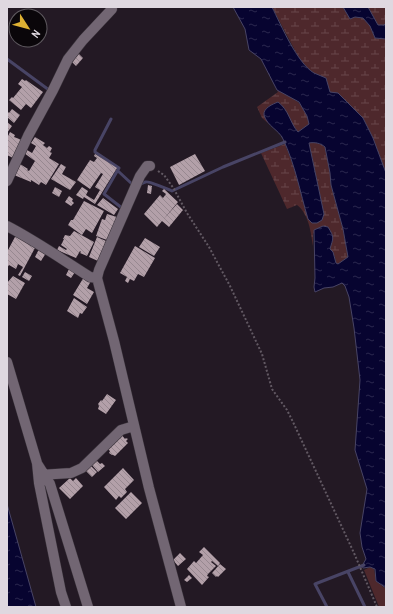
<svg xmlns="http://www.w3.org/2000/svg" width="393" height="614" font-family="'Archivo Narrow',sans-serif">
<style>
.grass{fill:#4e282c}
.wetland{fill:url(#wetland-marsh)}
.water{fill:url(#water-ripples);stroke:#484465}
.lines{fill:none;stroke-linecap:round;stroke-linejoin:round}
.stream{stroke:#484465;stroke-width:3}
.building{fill:url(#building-back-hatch)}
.minor-casing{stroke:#3a333b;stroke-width:11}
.path{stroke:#625963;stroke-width:2;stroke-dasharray:2 2;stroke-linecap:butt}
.minor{stroke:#726673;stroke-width:10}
</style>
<defs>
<pattern id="wetland-marsh" width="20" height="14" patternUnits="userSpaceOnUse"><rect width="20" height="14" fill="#4e282c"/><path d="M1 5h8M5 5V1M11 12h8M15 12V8" fill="none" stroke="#67464a"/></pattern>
<pattern id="water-ripples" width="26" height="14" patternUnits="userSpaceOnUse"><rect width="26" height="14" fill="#070430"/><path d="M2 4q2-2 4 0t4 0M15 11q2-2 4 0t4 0" fill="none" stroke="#2b284e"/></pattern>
<pattern id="building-back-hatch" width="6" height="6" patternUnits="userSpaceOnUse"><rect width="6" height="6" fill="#b3a0a9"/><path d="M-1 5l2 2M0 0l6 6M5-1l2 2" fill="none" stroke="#978890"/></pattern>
</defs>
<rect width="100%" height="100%" fill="#231924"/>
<path class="grass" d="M 370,567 L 374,569 L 376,581 L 386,589 L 386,607 L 379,607 L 364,570 Z"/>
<path class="wetland" d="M 272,7 L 343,7 L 350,19 L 355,17 L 363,18 L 370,26 L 375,38 L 386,39 L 386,173 L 373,138 L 363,118 L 330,92 L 327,83 L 306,67 L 299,58 Z
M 368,7 L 386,7 L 386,23 L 384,25 L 378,25 Z
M 277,90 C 294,98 306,104 309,124 L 298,132 L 295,128 L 264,115 L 269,124 L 262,118 L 257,107 L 278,92 Z
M 309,142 C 315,142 321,143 325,147 L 330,173 L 331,185 L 343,229 L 348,257 L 338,264 L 336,263 L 335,257 L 330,249 L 331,246 L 313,233 L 313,246 C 311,233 309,214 297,205 L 287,209 L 261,153 L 285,144 L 293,165 L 324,214 Z"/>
<path class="water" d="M 233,7 L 272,7 C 281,25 297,63 314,73 C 318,75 322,76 326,78 L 330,92 L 338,93 L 363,118 L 373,138 L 386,173 L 386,588 L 376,581 L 375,569 L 370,567 L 363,568 L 362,566 L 366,559 L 362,547 L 360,533 L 367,489 L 355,450 L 360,380 L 354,328 L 349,297 L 345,286 L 342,283 L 333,287 L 324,288 L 315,292 L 314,287 L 315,278 L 314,230 L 323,226 L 328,227 C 335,238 333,238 330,249 L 333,252 L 336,263 L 338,264 L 348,257 L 343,229 L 331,185 L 330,173 L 325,147 C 321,143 314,142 309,143 L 324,214 L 322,220 L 317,223 L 312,223 L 308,219 C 300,192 295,164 283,139 C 279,130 267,126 264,115 C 263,108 273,104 278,102 C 289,110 290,123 298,132 L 309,124 L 307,116 L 299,102 L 277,90 L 261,59 L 249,50 L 245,29 Z
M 343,7 L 368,7 L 378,25 L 384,25 L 386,23 L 386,39 L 375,38 L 370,26 L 363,18 L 355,17 L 350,19 Z
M 7,504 L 36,607 L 7,607 Z"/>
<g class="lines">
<path class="stream" d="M 7,59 L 49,90 L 48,92
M 111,119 L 95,150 L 95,152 L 119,168 L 104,194 L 122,208 L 121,210
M 118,171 L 132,184 L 134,184
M 140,185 C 140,184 145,182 146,182 C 148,181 168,189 172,191 L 223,167 L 285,142
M 348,572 L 365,607
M 327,607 L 315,584 L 364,565"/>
</g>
<path class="building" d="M 77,52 L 83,58 L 76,66 L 70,60 Z
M 22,79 L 25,81 L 26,80 L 43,92 L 31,108 L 26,104 L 21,110 L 9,100 L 12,97 L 13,98 L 22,87 L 18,84 Z
M 12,109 L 20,115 L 14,123 L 7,117 L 7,111 L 9,113 Z
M 7,122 L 12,126 L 7,133 Z
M 10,132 L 15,135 L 14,137 L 22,140 L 13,158 L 7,155 L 7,138 Z
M 35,137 L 45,143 L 43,145 L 47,148 L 49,146 L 52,148 L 50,152 L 52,153 L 49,158 L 59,164 L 46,185 L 41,182 L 39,185 L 31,180 L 31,182 L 14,175 L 20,164 L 28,169 L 27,170 L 29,171 L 35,161 L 24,153 L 27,150 L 32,153 L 36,146 L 31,143 Z
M 95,154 L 117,168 L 95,204 L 84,197 L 83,199 L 76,195 L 82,187 L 88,191 L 86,195 L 94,200 L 100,190 L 95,187 L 103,174 L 101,173 L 90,189 L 77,180 L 90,160 L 94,162 L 97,158 L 94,156 Z
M 195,154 L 205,171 L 179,185 L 170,167 Z
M 61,164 L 66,167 L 62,174 L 76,182 L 70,190 L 51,179 Z
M 148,185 L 152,186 L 151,194 L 147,193 Z
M 55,187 L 62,191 L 59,197 L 52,193 Z
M 164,189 L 178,202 L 157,227 L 144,214 L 160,195 L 163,198 L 166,194 L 162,191 Z
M 69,196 L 73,199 L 72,201 L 74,203 L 71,206 L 65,202 Z
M 103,198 L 118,209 L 114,215 L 97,205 Z
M 84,201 L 104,211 L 92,233 L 86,229 L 82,235 L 68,225 L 71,220 L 73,220 Z
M 177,204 L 183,210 L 169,227 L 162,221 Z
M 107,214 L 117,217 L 107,240 L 96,236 L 102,219 L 105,220 Z
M 74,231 L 94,242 L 87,256 L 80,253 L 81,252 L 80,251 L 76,258 L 57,250 L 59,246 L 66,250 L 67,249 L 61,245 L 64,239 L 63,239 L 65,235 L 70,236 Z
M 16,235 L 36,246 L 20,276 L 18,275 L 23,267 L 18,264 L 16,269 L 9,265 L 7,268 L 7,252 Z
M 97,237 L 106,241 L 98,261 L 89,257 Z
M 145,238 L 160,247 L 154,256 L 139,247 Z
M 135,246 L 155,258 L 144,277 L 138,274 L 134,281 L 130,279 L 128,283 L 125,281 L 127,277 L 120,273 Z
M 39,249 L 46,253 L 41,261 L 35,257 Z
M 69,269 L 75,272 L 71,278 L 66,275 Z
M 25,272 L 32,276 L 29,281 L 22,277 Z
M 13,276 L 25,283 L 16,299 L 7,294 L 7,283 Z
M 84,277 L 91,281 L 87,288 L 94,292 L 87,304 L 73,295 Z
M 74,298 L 87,307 L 82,314 L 80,313 L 78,318 L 67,311 Z
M 107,394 L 116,400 L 106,414 L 98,409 L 99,406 L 98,404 L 101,400 L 102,401 Z
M 121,434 L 125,439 L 126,438 L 128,439 L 126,441 L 128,443 L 115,456 L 113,455 L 112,455 L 109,453 L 110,451 L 107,448 Z
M 96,460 L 100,464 L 102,463 L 105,466 L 98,472 L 91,464 Z
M 91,466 L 97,472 L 92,477 L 86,471 Z
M 123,468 L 134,480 L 125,489 L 127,492 L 121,498 L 119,496 L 116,500 L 104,487 Z
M 70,478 L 73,481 L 76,478 L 83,486 L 70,499 L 59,488 Z
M 131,492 L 142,503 L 126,519 L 115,508 Z
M 204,547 L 220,563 L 218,566 L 212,561 L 211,562 L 216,566 L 208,574 L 207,576 L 209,577 L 202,585 L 187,569 L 194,561 L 196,563 L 203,555 L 199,552 Z
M 180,553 L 186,559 L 178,566 L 173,560 Z
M 220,564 L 226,569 L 218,577 L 217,576 L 216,577 L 212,573 Z
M 189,575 L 192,578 L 187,582 L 184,580 Z"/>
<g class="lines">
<g class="minor-casing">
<path id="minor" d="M 150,166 L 147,166 L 140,176 L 99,270 L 97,278 L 114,341 L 149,488 L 181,607
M 7,181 L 28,136 L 53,90 L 68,59 L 83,40 L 112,9
M 7,226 C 36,241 63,260 90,277 L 97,278
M 7,362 L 37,463 L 39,483 L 61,592 L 66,607
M 38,465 L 50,484 L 88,607
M 40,475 L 71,473 L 82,468 L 121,430 L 134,426"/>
</g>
<path class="path" d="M 158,171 L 164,175 L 174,189 L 187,213 L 209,247 L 230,286 L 262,354 L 272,389 L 287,410 L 293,422 L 354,553 L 377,607"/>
<use href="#minor" class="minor"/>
</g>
<rect width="393" height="614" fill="none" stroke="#dfd8e0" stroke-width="16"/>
<g transform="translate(28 28) rotate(126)"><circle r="19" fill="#0a060a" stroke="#5f5a60"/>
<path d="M0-3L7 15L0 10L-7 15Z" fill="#deb133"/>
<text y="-6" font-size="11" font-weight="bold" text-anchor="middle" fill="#dfd8e0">N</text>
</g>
</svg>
